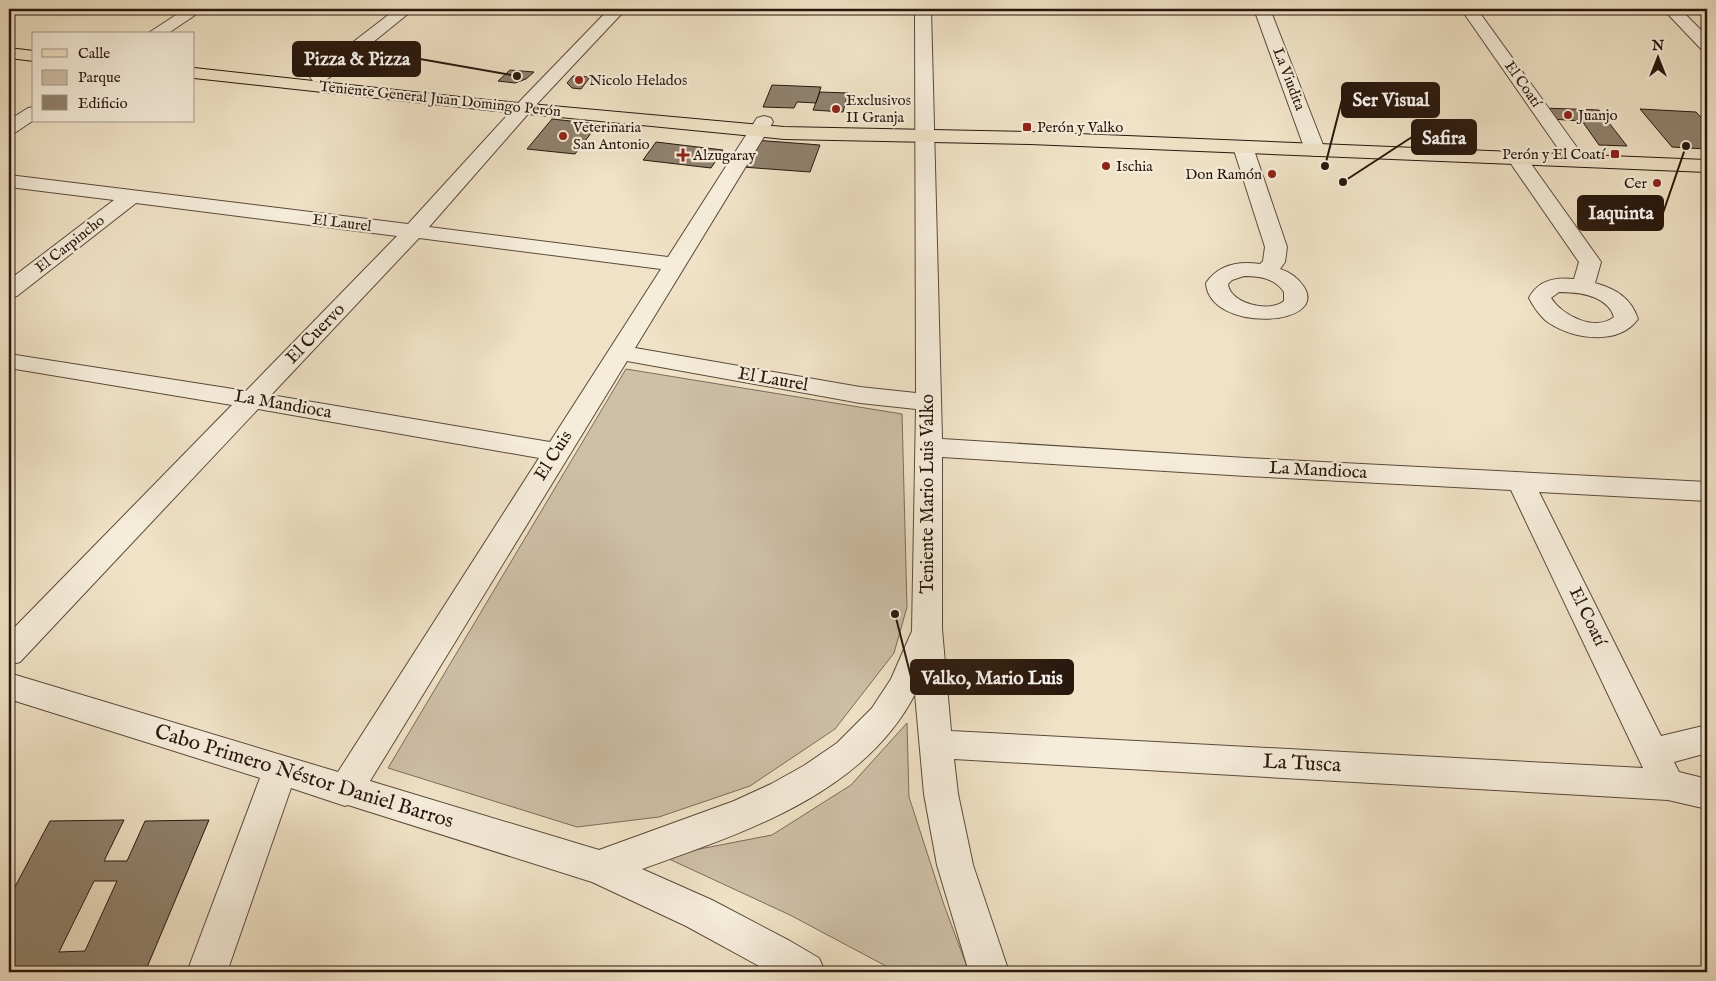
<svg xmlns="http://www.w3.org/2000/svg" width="1716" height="981" font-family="'IM FELL English',serif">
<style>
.green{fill:#cebfa7;stroke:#7b6b5a}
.building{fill:#90816d;stroke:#28170d;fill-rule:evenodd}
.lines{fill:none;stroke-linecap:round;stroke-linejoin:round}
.minor-casing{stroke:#5a4a3b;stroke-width:2}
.major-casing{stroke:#28170d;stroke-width:2}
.minor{fill:#f5ecda;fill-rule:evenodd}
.major{fill:#f0e2c6;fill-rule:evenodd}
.poi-dot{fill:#8f2418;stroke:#f5ecda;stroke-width:2}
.labels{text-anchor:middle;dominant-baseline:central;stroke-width:4.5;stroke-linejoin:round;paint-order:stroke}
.far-street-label{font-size:15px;fill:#28170d;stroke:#f5ecda}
.far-poi-label{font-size:15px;fill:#28170d;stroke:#f5ecda;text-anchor:start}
.street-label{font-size:18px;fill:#28170d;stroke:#f5ecda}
.near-street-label{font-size:21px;fill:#28170d;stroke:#f5ecda}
.leader{fill:none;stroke:#28170d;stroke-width:2}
.callout-dot{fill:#28170d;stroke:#f5ecda;stroke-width:2}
.callout{fill:#28170d;stroke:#28170d;stroke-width:2}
.callout-label{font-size:19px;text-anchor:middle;font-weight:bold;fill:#fff}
</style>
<rect width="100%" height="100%" fill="#f0e2c6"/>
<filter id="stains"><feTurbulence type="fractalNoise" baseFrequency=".004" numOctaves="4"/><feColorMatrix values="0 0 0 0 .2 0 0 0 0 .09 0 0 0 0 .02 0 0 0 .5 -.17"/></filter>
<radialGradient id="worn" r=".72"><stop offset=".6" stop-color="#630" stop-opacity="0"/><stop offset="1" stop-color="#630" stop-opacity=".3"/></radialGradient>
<path class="green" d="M 626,369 L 902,414 L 907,607 L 894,653 L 835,729 L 750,786 L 659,817 L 577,827 L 388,768 Z
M 907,723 L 909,797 L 944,905 L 969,972 L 897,972 L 790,915 L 669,859 L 689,851 L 772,835 L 851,785 Z"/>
<path class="building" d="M 510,70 L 534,72 L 526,79 L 515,83 L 498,81 Z
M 573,76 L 590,77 L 581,89 L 572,88 L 567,83 Z
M 772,85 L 821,87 L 816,103 L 797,102 L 794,108 L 763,107 Z
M 820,92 L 848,93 L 843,112 L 813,110 Z
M 1543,108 L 1599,110 L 1627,146 L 1599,145 L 1582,121 L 1551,119 Z
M 1640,109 L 1696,112 L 1707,124 L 1707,149 L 1672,147 Z
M 552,119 L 598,124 L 575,154 L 527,149 Z
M 754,140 L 820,145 L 810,172 L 742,167 Z
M 656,142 L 723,150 L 711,168 L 643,160 Z
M 124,820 L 104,861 L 127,861 L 145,821 L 209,820 L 145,972 L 9,972 L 9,898 L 50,821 ZM 94,881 L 117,881 L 85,951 L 59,952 Z"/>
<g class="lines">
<g class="minor-casing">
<path id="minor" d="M 185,9 L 204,9 L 167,34 L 147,34 Z
M 396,9 L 414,9 L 325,81 L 319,82 L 313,81 L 310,77 L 313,73 Z
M 609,9 L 626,9 L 534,107 L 429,227 L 668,257 L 757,118 L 764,116 L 771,118 L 773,122 L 635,348 L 860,387 L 916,393 L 915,9 L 931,9 L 942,439 L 1246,458 L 1707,482 L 1707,501 L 1539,492 L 1661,736 L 1707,725 L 1707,753 L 1674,762 L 1679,772 L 1707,779 L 1707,809 L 1668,800 L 954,759 L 958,794 L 973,865 L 1009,972 L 969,972 L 937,865 L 924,794 L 915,694 C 863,795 742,833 642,869 L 712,900 L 790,941 L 819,958 L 825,972 L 770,972 L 686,926 L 592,882 L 348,805 L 345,806 L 291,788 L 227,972 L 187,972 L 260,778 L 9,699 L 9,673 L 338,772 L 539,458 L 258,409 L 20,662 L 9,665 L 9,633 L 232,405 L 9,368 L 9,354 L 246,391 L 397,236 L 136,203 L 17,296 L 9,298 L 9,280 L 114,200 L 9,187 L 9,175 L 408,224 L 522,99 ZM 419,238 L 661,269 L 550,442 L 271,395 ZM 627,361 L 860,403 L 916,409 L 912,631 L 891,679 L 872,708 L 837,743 L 805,765 L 771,784 L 734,801 L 599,850 L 370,781 ZM 942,457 L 1246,476 L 1511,490 L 1643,768 L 951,731 L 942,629 Z
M 1254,9 L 1270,9 L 1325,150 L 1322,154 L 1315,156 L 1308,154 L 1305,150 Z
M 1461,9 L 1477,9 L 1586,160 L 1583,164 L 1576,166 L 1569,164 Z
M 1663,9 L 1680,9 L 1707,36 L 1707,50 L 1701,49 Z
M 34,107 L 34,120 L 16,132 L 9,134 L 9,120 L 28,108 Z
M 1243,141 L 1250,143 L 1253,147 L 1287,247 L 1285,262 L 1280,269 C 1290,272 1298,278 1304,287 C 1329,327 1209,333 1206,283 C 1219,264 1239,261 1260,264 L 1263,261 L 1265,247 L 1233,147 L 1236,143 ZM 1244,276 C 1259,276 1275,278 1284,292 L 1284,301 C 1270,313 1230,304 1228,284 L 1232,280 Z
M 1517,152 L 1524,154 L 1601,262 L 1595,283 C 1616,289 1631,298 1638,319 C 1618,347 1569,339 1545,320 C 1538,313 1533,306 1529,298 C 1538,280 1555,277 1574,279 L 1579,262 L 1507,158 L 1510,154 ZM 1559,292 C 1579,292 1607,295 1614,317 C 1595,332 1563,316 1551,298 Z"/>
</g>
<g class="major-casing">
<path id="major" d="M 9,48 L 34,51 L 34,61 L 9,58 Z
M 194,68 L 487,100 L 784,127 L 1030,132 L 1707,160 L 1707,172 L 1030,144 L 784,139 L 487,110 L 194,78 Z"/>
</g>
<use href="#minor" class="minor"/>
<use href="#major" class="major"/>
</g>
<g class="poi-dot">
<circle cx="579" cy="80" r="5"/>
<circle cx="836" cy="109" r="5"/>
<circle cx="1568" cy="115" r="5"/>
<rect x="1022" y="122" width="10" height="10" rx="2.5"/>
<circle cx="563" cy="136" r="5"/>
<rect x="1610" y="149" width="10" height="10" rx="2.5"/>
<path d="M680.5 147.5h5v5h5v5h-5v5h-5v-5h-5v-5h5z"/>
<circle cx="1106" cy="166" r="5"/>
<circle cx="1272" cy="174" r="5"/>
<circle cx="1657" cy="183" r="5"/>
</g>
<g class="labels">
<g class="far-street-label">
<text transform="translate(1289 79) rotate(69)">La Viudita</text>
<text transform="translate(1523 84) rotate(55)">El Coatí</text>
<text transform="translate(440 99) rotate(6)">Teniente General Juan Domingo Perón</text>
<text transform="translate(342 223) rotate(7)">El Laurel</text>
<text transform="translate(70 244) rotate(-38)">El Carpincho</text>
</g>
<g class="far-poi-label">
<text x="589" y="80">Nicolo Helados</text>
<text x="846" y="100">Exclusivos<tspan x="846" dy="17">II Granja</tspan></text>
<text x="1578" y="115">Juanjo</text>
<text x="573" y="127">Veterinaria<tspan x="573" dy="17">San Antonio</tspan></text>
<text x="1037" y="127">Perón y Valko</text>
<text x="1605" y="154" text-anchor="end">Perón y El Coatí</text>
<text x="693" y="155">Alzugaray</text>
<text x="1116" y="166">Ischia</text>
<text x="1262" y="174" text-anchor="end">Don Ramón</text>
<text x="1647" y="183" text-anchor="end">Cer</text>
</g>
<g class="street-label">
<text transform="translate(316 334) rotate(-46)">El Cuervo</text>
<text transform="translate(773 380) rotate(10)">El Laurel</text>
<text transform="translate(283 405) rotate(10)">La Mandioca</text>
<text transform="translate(554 456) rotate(-58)">El Cuis</text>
<text transform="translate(1318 471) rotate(3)">La Mandioca</text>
<text transform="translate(928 494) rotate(-90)">Teniente Mario Luis Valko</text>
<text transform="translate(1587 617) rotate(64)">El Coatí</text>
</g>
<g class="near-street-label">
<text transform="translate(1302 764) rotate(3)">La Tusca</text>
<text transform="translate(304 777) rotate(17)">Cabo Primero Néstor Daniel Barros</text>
</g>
</g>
<path class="leader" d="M517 76L420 59M1325 166L1342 100M1343 182L1412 137M1686 146L1663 213M895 614L911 677"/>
<g class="callout-dot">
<circle cx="517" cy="76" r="5"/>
<circle cx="1325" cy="166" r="5"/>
<circle cx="1343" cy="182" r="5"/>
<circle cx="1686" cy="146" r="5"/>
<circle cx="895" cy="614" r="5"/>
</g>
<g class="callout">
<rect x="293" y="42" width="127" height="34" rx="5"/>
<rect x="1342" y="83" width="97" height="34" rx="5"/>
<rect x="1412" y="120" width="64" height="34" rx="5"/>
<rect x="1578" y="196" width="85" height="34" rx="5"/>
<rect x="911" y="660" width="162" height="34" rx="5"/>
</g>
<g class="callout-label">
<text x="357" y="65">Pizza &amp; Pizza</text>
<text x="1391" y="106">Ser Visual</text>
<text x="1444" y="144">Safira</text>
<text x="1621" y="219">Iaquinta</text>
<text x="992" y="684">Valko, Mario Luis</text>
</g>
<rect width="1716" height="981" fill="none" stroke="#f0e2c6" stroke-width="30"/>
<rect x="10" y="10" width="1696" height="961" fill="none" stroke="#28170d" stroke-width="2.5"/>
<rect x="15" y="15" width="1686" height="951" fill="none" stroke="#28170d"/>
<rect x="32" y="32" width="162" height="90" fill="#f5ecda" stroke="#a39788"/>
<rect x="42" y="49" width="25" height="8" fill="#f0e2c6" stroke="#a39788"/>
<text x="78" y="58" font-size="15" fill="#28170d">Calle</text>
<rect x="42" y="70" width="25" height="15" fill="#cebfa7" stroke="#a39788"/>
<text x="78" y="82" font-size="15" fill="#28170d">Parque</text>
<rect x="42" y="95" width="25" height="15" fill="#90816d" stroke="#a39788"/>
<text x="78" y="108" font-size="15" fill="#28170d">Edificio</text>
<g transform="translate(1658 58)" stroke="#f5ecda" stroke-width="4" paint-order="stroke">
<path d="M0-4L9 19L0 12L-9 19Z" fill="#28170d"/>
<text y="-8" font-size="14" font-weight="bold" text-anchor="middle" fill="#28170d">N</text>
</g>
<rect width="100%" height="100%" filter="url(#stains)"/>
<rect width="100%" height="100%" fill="url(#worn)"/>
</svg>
